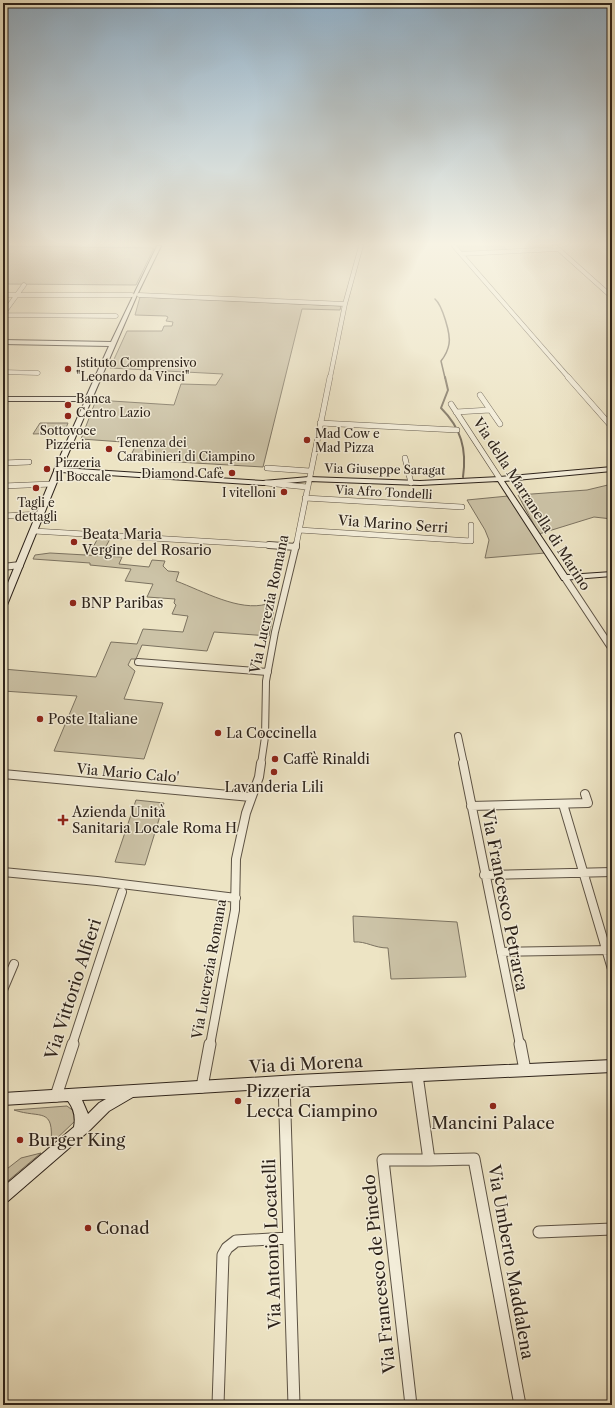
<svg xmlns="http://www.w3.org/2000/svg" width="615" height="1408" font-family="'Libre Caslon Text',serif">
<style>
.green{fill:#ccc3a7;stroke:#7c7361}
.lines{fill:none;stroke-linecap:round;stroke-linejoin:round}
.stream-far1{stroke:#796f5e;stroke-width:1.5}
.stream{stroke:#796f5e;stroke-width:2}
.street-far4-casing{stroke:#5d5345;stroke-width:5}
.street-far3-casing{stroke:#5d5345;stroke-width:6}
.street-far2-casing{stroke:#5d5345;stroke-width:8}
.street-far1-casing{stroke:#5d5345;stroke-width:10}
.street-casing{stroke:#5d5345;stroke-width:13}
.secondary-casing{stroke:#2d231b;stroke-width:2}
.street-far4{stroke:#f3edd9;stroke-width:4}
.street-far3{stroke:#f3edd9;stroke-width:5}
.street-far2{stroke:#f3edd9;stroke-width:6}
.street-far1{stroke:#f3edd9;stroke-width:8}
.street{stroke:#f3edd9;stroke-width:11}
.secondary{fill:#f3edd9;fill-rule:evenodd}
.poi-dot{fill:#8f2418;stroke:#f3edd9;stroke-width:1.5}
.labels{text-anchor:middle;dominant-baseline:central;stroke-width:3;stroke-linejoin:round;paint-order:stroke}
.far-poi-label{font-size:12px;fill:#2d231b;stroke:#f3edd9;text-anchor:start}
.far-street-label{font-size:12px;fill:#2d231b;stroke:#f3edd9}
.street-label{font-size:14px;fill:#2d231b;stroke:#f3edd9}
.poi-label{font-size:14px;fill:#2d231b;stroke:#f3edd9;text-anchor:start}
.near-street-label{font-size:17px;fill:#2d231b;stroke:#f3edd9}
.near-poi-label{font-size:17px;fill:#2d231b;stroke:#f3edd9;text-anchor:start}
</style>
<rect width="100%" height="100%" fill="#ede4c4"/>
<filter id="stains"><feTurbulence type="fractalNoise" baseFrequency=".005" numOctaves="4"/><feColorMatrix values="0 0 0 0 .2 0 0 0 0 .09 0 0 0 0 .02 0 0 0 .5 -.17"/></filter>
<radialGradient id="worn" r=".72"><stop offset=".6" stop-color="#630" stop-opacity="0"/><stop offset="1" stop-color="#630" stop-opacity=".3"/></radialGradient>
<path class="green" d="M 3,246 L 154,248 L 136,285 L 3,284 Z
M 457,246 L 503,246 L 507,250 L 462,253 Z
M 140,297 L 341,306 L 340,310 L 302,309 L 263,467 L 126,459 L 130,457 L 137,443 L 81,439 L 96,400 L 174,405 L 181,384 L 216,385 L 223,374 L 110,368 L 127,331 L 162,331 L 164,326 L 172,326 L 173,322 L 166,321 L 168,317 L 166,316 L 135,315 Z
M 40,423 L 68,423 L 64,433 L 33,434 Z
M 612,484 L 612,519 L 594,517 L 539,534 L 518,495 L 587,490 Z
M 508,496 L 545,553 L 485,558 L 489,540 L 485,530 L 467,500 Z
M 98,538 L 110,539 L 103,552 L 91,551 Z
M 50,553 L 122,557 L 119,564 L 149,567 L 152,560 L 165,561 L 163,566 L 168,571 L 179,572 L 176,581 C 203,591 239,612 267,604 L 274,608 L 269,636 L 214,632 L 207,651 L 142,645 L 136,659 L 131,659 L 128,665 L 135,671 L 124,699 L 163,703 L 144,759 L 54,751 L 77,696 L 3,691 L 3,669 L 96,677 L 111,642 L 137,644 L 143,629 L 183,632 L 188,616 L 172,614 L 176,605 L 174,603 L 175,599 L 147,597 L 153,584 L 125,581 L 131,569 L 90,565 L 90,563 L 33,559 L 35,555 Z
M 136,800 L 164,803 L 145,865 L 115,862 Z
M 353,916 L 457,922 L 466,977 L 391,979 L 388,948 C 374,948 366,941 354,942 Z
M 67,1106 L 75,1112 L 75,1121 L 51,1144 C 54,1106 41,1119 14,1110 Z
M 41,1153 L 3,1185 L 3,1172 L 21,1158 Z"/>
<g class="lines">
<path class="stream-far1" d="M 435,299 C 442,305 451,334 449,344 C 448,350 445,356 441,361 L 445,378"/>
<path class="stream" d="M 445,377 L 448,390 L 441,408 C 461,428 467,449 463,477"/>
<g class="street-far4-casing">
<path id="street-far4" d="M 454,246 L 569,378
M 555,246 L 612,297
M 461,254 L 558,249
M 3,295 L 132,295
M 139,295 L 345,304
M 3,314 L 24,285
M 3,315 L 116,316
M 3,372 L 38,373
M 330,378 L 345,304 L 361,246"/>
</g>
<g class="street-far3-casing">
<path id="street-far3" d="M 568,377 L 612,427
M 480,395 L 500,424
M 451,404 L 500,479
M 456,412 L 490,410
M 320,423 L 457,430
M 405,458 L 411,483
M 3,463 L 29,462
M 267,468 L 310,471
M 266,483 L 307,487
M 3,486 L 52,484
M 305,498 L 462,507
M 3,516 L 41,514
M 299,530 L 471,541 L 471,525
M 34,531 L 285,546
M 296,546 L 330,377"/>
</g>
<g class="street-far2-casing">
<path id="street-far2" d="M 269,545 L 296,547
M 3,567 L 20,565
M 565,578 L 612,649
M 138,662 L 268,672
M 458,736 L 464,764
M 261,764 L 265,737 L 266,681 L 275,632 L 296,545"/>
</g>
<g class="street-far1-casing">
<path id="street-far1" d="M 463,763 L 520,1045
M 3,774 L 251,797
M 563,804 L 612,969
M 471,806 L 588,803 L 585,794
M 3,872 L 97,881 L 236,898
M 484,875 L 612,872
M 501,952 L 612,950
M 3,990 L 14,964
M 72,1045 L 122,892
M 210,1045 L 235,910 L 236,859 L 246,813 L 259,777 L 261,763"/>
</g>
<g class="street-casing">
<path id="street" d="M 520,1044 L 525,1070
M 417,1075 L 429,1160 L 474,1159 L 520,1405
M 284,1082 L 294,1405
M 202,1087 L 210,1044
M 56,1096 L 73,1044
M 539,1232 L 612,1229
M 218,1405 L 223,1255 L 227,1248 L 236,1241 L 288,1238
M 411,1405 L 383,1160 L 429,1160"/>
</g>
<g class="secondary-casing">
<path id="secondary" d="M 157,246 L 161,246 L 137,295 L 62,468 L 263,481 L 309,477 L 420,481 L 500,477 L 612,467 L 612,471 L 504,481 L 567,575 L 612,572 L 612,576 L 562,580 L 498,481 L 420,485 L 309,481 L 263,485 L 61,472 L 7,605 L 3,607 L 3,595 L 54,471 L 54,470 L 85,401 L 3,401 L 3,397 L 86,397 L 109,346 L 3,344 L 3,340 L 111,342 Z
M 612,1060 L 612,1072 L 297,1087 L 133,1097 L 109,1111 L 90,1130 L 8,1201 L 3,1203 L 3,1187 L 74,1127 C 76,1117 74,1109 68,1101 L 3,1105 L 3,1093 L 297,1075 ZM 106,1099 L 99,1103 L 88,1114 L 82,1100 Z"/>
</g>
<use href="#street-far4" class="street-far4"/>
<use href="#street-far3" class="street-far3"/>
<use href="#street-far2" class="street-far2"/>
<use href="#street-far1" class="street-far1"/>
<use href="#street" class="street"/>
<use href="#secondary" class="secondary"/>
</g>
<linearGradient id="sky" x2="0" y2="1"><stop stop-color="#90adc3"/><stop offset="0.55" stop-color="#f7f3e4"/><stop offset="1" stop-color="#f7f3e4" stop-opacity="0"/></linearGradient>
<rect width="615" height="444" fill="url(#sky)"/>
<g class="poi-dot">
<circle cx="68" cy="369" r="4"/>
<circle cx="68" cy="405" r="4"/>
<circle cx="68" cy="416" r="4"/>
<circle cx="307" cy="440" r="4"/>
<circle cx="109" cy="449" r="4"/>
<circle cx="47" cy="469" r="4"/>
<circle cx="232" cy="473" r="4"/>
<circle cx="36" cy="488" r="4"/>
<circle cx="284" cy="492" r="4"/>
<circle cx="74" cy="542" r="4"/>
<circle cx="73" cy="603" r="4"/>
<circle cx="40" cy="719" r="4"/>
<circle cx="218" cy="733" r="4"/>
<circle cx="275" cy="759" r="4"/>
<circle cx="274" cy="772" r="4"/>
<path d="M61 814h4v4h4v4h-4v4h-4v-4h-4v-4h4z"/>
<circle cx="238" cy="1101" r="4"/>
<circle cx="493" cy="1106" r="4"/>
<circle cx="20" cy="1140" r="4"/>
<circle cx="88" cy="1228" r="4"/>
</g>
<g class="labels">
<g class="far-poi-label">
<text x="76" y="362">Istituto Comprensivo<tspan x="76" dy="14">"Leonardo da Vinci"</tspan></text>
<text x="76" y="398">Banca<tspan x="76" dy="14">Centro Lazio</tspan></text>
<text x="68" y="430" text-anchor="middle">Sottovoce<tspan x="68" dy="14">Pizzeria</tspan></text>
<text x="315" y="433">Mad Cow e<tspan x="315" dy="14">Mad Pizza</tspan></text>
<text x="117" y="442">Tenenza dei<tspan x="117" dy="14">Carabinieri di Ciampino</tspan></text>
<text x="55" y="462">Pizzeria<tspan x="55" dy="14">Il Boccale</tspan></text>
<text x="224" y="473" text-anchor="end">Diamond Cafè</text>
<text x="276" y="492" text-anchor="end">I vitelloni</text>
<text x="36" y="502" text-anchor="middle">Tagli e<tspan x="36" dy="14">dettagli</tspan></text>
</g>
<g class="far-street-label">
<text transform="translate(385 469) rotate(1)">Via Giuseppe Saragat</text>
<text transform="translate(384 492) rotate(3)">Via Afro Tondelli</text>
</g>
<g class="street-label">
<text transform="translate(532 504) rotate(57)">Via della Marranella di Marino</text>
<text transform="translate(393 524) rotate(4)">Via Marino Serri</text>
<text transform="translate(269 604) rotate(-78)">Via Lucrezia Romana</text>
<text transform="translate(128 773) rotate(5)">Via Mario Calo'</text>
<text transform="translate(209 969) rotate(-80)">Via Lucrezia Romana</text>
</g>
<g class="poi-label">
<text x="82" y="534">Beata Maria<tspan x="82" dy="16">Vergine del Rosario</tspan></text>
<text x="81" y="603">BNP Paribas</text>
<text x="48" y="719">Poste Italiane</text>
<text x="226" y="733">La Coccinella</text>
<text x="283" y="759">Caffè Rinaldi</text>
<text x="274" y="787" text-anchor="middle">Lavanderia Lili</text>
<text x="72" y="812">Azienda Unità<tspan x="72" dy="16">Sanitaria Locale Roma H</tspan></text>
</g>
<g class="near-street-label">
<text transform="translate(505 900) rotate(79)">Via Francesco Petrarca</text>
<text transform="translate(73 989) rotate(-72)">Via Vittorio Alfieri</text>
<text transform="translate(306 1064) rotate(-3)">Via di Morena</text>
<text transform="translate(272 1244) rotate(-92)">Via Antonio Locatelli</text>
<text transform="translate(511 1262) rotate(80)">Via Umberto Maddalena</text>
<text transform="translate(379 1274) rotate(-96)">Via Francesco de Pinedo</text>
</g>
<g class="near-poi-label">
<text x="246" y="1091">Pizzeria<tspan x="246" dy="20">Lecca Ciampino</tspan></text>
<text x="493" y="1123" text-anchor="middle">Mancini Palace</text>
<text x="28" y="1140">Burger King</text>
<text x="96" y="1228">Conad</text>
</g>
</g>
<rect width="615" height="1408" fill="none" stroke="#ede4c4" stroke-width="16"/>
<rect x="4" y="4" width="607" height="1400" fill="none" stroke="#2d231b" stroke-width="2"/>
<rect x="8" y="8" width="599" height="1392" fill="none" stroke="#2d231b"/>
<rect width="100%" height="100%" filter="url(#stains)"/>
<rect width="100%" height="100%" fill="url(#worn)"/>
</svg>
